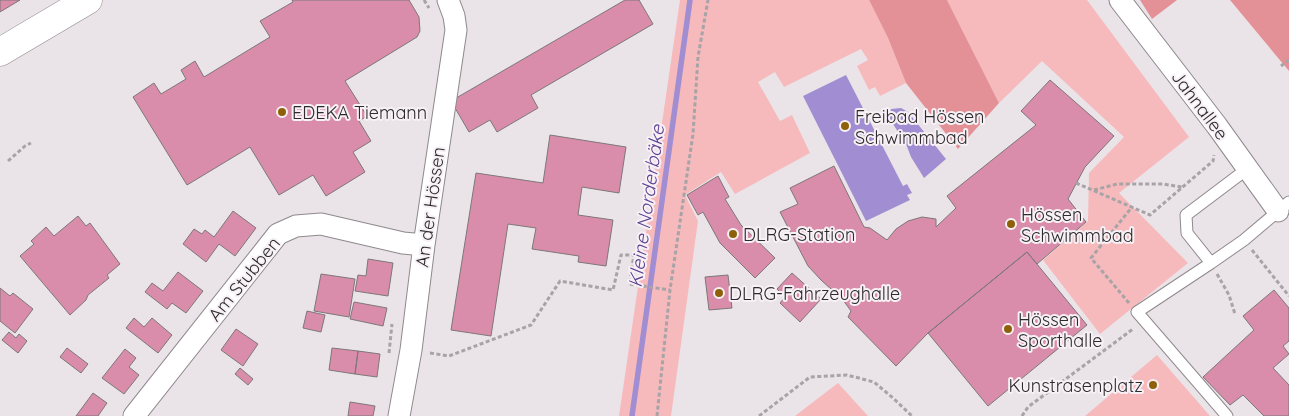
<svg xmlns="http://www.w3.org/2000/svg" width="1289" height="416" font-family="Quicksand,sans-serif">
<style>
.green{fill:#f6babd}
.forest{fill:#e39196}
.water{fill:#a18ed2}
.lines{fill:none;stroke-linecap:round;stroke-linejoin:round}
.stream{stroke:#a18ed2;stroke-width:5.5}
.building{fill:#da8daa;stroke:#7d7779}
.lane-casing{stroke:#8f898d;stroke-width:13}
.street-casing{stroke:#8f898d;stroke-width:23}
.secondary-casing{stroke:#8f898d;stroke-width:29}
.path{stroke:#a7a3a6;stroke-width:3;stroke-dasharray:4 2.5;stroke-linecap:butt}
.lane{stroke:#fff;stroke-width:11}
.street{stroke:#fff;stroke-width:21}
.secondary{stroke:#fff;stroke-width:28}
.poi-dot{fill:#8e6009;stroke:#f7f1f6;stroke-width:2}
.labels{text-anchor:middle;dominant-baseline:central;stroke-width:4;stroke-linejoin:round;paint-order:stroke}
.street-label{font-size:18px;fill:#2c2a2c;stroke:#f7f1f6}
.poi-label{font-size:18px;fill:#2c2a2c;stroke:#f7f1f6;text-anchor:start}
.water-label{font-size:19px;font-style:italic;fill:#5d4193;stroke:#f7f1f6}
</style>
<rect width="100%" height="100%" fill="#eae4e8"/>
<path class="green" d="M 680,0 L 869,0 L 888,38 L 906,83 L 880,96 L 875,87 L 869,90 L 857,66 L 868,60 L 861,49 L 784,87 L 775,72 L 758,82 L 780,121 L 792,115 L 810,153 L 735,194 L 721,172 L 685,195 L 698,221 L 671,416 L 619,416 Z
M 947,0 L 1087,0 L 1189,137 L 1119,193 L 1188,263 L 1100,334 L 1043,260 L 1088,221 L 1089,173 L 1124,137 L 1042,61 L 999,103 Z
M 1157,355 L 1210,416 L 1085,416 Z
M 838,383 L 868,416 L 795,416 Z"/>
<path class="forest" d="M 869,0 L 947,0 L 999,103 L 958,149 L 906,83 L 888,38 Z
M 1140,0 L 1177,0 L 1152,19 Z
M 1230,0 L 1289,0 L 1289,71 Z"/>
<path class="water" d="M 846,75 L 903,186 L 907,184 L 912,193 L 907,195 L 910,200 L 866,221 L 803,96 Z
M 901,108 L 908,112 L 946,159 L 924,178 L 911,157 L 906,144 L 889,118 L 891,109 Z"/>
<g class="lines">
<path class="stream" d="M 632,416 L 690,0"/>
</g>
<path class="building" d="M 0,0 L 20,0 L 0,12 Z
M 292,0 L 409,0 L 419,17 L 420,31 L 417,37 L 345,81 L 367,116 L 359,121 L 371,141 L 353,152 L 365,172 L 326,196 L 313,175 L 279,195 L 250,147 L 187,185 L 133,97 L 154,83 L 161,94 L 186,79 L 181,70 L 195,61 L 204,77 L 270,37 L 260,21 L 293,2 Z
M 625,0 L 639,0 L 653,24 L 531,95 L 538,108 L 497,132 L 490,120 L 469,132 L 451,101 Z
M 1050,80 L 1114,136 L 1085,167 L 1068,199 L 1086,222 L 1037,264 L 1027,252 L 928,333 L 896,366 L 848,317 L 851,311 L 843,300 L 821,280 L 808,266 L 780,212 L 798,204 L 790,188 L 834,166 L 864,227 L 870,228 L 887,240 L 896,229 L 908,221 L 922,217 L 936,219 L 936,227 L 956,208 L 947,196 L 1036,125 L 1021,111 Z
M 550,135 L 626,147 L 619,193 L 582,187 L 578,215 L 613,220 L 606,266 L 578,262 L 579,256 L 532,249 L 536,228 L 508,224 L 491,336 L 451,330 L 476,173 L 543,183 Z
M 718,176 L 729,197 L 725,199 L 741,225 L 775,258 L 755,278 L 720,243 L 703,212 L 698,215 L 687,195 Z
M 233,211 L 256,228 L 235,256 L 219,244 L 206,262 L 183,244 L 194,229 L 202,234 L 205,230 L 214,237 Z
M 78,216 L 86,226 L 90,223 L 120,264 L 107,275 L 109,278 L 88,295 L 86,300 L 70,315 L 20,256 L 34,244 L 31,241 L 46,227 L 54,236 Z
M 1027,252 L 1087,325 L 988,406 L 928,333 Z
M 368,259 L 393,263 L 388,296 L 355,291 L 358,275 L 366,276 Z
M 178,272 L 203,291 L 186,313 L 172,303 L 167,309 L 145,292 L 152,283 L 163,291 Z
M 792,273 L 821,299 L 800,322 L 780,303 L 785,297 L 777,289 Z
M 321,274 L 355,279 L 349,317 L 314,311 Z
M 728,275 L 732,308 L 709,310 L 705,277 Z
M 0,288 L 10,296 L 13,293 L 33,309 L 15,333 L 0,321 Z
M 1274,290 L 1289,308 L 1289,341 L 1283,346 L 1289,354 L 1273,368 L 1289,385 L 1289,416 L 1264,416 L 1243,395 L 1230,405 L 1203,377 L 1254,330 L 1243,316 Z
M 354,302 L 387,308 L 383,326 L 350,319 Z
M 307,311 L 325,315 L 321,332 L 303,328 Z
M 134,318 L 144,327 L 152,318 L 172,335 L 158,353 L 126,328 Z
M 236,329 L 258,344 L 243,366 L 221,350 Z
M 9,332 L 16,338 L 19,334 L 27,341 L 18,353 L 2,340 Z
M 67,348 L 88,364 L 81,373 L 60,357 Z
M 332,348 L 358,351 L 355,374 L 329,370 Z
M 125,349 L 136,358 L 129,367 L 139,375 L 124,394 L 102,378 Z
M 358,351 L 380,354 L 377,377 L 355,374 Z
M 240,368 L 253,379 L 248,385 L 235,374 Z
M 93,393 L 107,403 L 98,416 L 76,416 Z
M 350,402 L 375,406 L 373,416 L 348,416 Z"/>
<g class="lines">
<g class="lane-casing">
<path id="lane" d="M 1247,169 L 1186,215 L 1187,233 L 1211,263 L 1244,240 L 1289,202
M 1211,263 L 1137,312 L 1227,416"/>
</g>
<g class="street-casing">
<path id="street" d="M 1120,0 L 1217,126 L 1278,211
M 134,416 L 278,234 L 296,226 L 321,224 L 403,243 L 424,245
M 399,416 L 411,350 L 424,245 L 456,30 L 454,16 L 448,0"/>
</g>
<g class="secondary-casing">
<path id="secondary" d="M 0,52 L 88,0"/>
</g>
<path class="path" d="M 424,0 L 429,8
M 1281,66 L 1289,60
M 8,161 L 25,146 L 31,143
M 1076,183 L 1150,215 L 1213,161 L 1214,155
M 1094,190 L 1117,184 L 1163,184 L 1182,187
M 1252,250 L 1289,296
M 1217,274 L 1229,295 L 1235,314
M 1129,303 L 1091,258 L 1132,207
M 389,353 L 392,324
M 430,353 L 449,356 L 531,325 L 560,281 L 613,290 L 621,255 L 634,255 L 629,284 L 670,290
M 657,416 L 670,290 L 693,134 L 698,57 L 708,0
M 759,416 L 810,377 L 847,375 L 874,382 L 893,398 L 912,416
M 1022,416 L 1028,407 L 1133,329"/>
<use href="#lane" class="lane"/>
<use href="#street" class="street"/>
<use href="#secondary" class="secondary"/>
</g>
<g class="poi-dot">
<circle cx="282" cy="112" r="5"/>
<circle cx="845" cy="126" r="5"/>
<circle cx="1011" cy="224" r="5"/>
<circle cx="733" cy="234" r="5"/>
<circle cx="719" cy="293" r="5"/>
<circle cx="1008" cy="329" r="5"/>
<circle cx="1153" cy="385" r="5"/>
</g>
<g class="labels">
<g class="street-label">
<text transform="translate(1200 105) rotate(53)">Jahnallee</text>
<text transform="translate(430 207) rotate(-82)">An der Hössen</text>
<text transform="translate(244 279) rotate(-51)">Am Stubben</text>
</g>
<g class="poi-label">
<text x="292" y="112">EDEKA Tiemann</text>
<text x="855" y="116">Freibad Hössen<tspan x="855" dy="21">Schwimmbad</tspan></text>
<text x="1021" y="214">Hössen<tspan x="1021" dy="21">Schwimmbad</tspan></text>
<text x="743" y="234">DLRG-Station</text>
<text x="729" y="293">DLRG-Fahrzeughalle</text>
<text x="1018" y="319">Hössen<tspan x="1018" dy="21">Sporthalle</tspan></text>
<text x="1143" y="385" text-anchor="end">Kunstrasenplatz</text>
</g>
<g class="water-label">
<text transform="translate(646 206) rotate(-82)">Kleine Norderbäke</text>
</g>
</g>
</svg>
